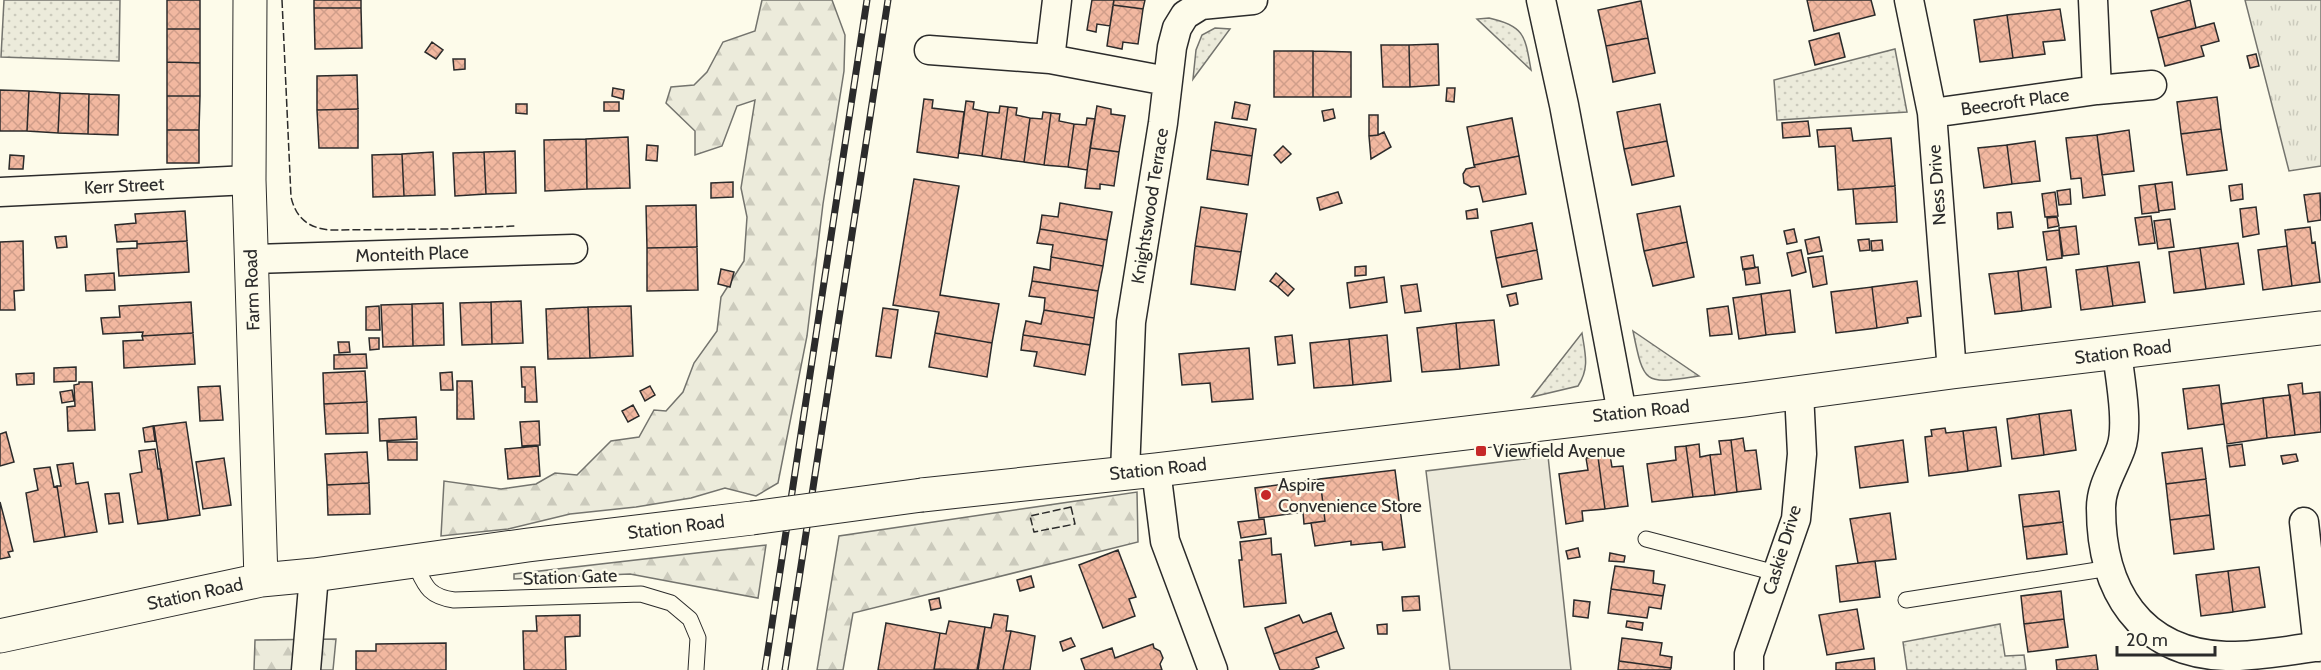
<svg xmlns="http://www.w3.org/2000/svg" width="2321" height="670" font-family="Cabin,sans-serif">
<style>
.grass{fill:url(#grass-dots);stroke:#74746e;stroke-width:1.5}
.forest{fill:url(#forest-firs);stroke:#74746e;stroke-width:1.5}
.park{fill:url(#park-tufts);stroke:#74746e;stroke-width:1.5}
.parking{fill:#eceadb;stroke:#74746e;stroke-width:1.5}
.building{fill:url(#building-cross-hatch);stroke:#2b2b2b;stroke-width:1.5}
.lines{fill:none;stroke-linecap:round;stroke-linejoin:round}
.service-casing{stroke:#2b2b2b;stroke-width:17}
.minor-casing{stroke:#2b2b2b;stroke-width:31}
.tertiary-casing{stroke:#2b2b2b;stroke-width:35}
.service{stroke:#fdfbea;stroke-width:15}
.minor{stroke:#fdfbea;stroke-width:28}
.tertiary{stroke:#fdfbea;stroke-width:33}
.rail-casing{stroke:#2b2b2b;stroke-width:7}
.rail{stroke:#fdfbea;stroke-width:4.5;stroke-dasharray:14;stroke-linecap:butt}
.tertiary-bridge-casing{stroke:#2b2b2b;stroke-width:35;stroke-linecap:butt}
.tertiary-bridge{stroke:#fdfbea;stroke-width:33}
.fence{stroke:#2b2b2b;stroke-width:1.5;stroke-dasharray:8 3;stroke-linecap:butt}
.poi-dot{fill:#c62828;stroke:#fdfbea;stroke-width:2}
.labels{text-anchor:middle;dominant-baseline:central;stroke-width:4.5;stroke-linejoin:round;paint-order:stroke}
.street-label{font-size:18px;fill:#2b2b2b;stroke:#fdfbea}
.poi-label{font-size:18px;fill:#2b2b2b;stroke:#fdfbea;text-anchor:start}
</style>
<defs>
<pattern id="grass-dots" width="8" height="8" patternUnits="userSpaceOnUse" patternTransform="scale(1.5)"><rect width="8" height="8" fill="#ecebdb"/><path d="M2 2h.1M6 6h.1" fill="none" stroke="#cbcabc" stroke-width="1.8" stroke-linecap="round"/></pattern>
<pattern id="forest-firs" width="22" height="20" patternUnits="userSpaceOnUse" patternTransform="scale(1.5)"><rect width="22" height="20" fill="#ecebdb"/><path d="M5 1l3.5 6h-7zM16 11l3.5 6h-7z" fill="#cbcabc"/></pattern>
<pattern id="park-tufts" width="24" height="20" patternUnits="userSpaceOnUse" patternTransform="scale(1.5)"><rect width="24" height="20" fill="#ecebdb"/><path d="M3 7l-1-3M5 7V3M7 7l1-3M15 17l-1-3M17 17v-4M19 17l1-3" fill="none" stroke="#cbcabc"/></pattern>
<pattern id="building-cross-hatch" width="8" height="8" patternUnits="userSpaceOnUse" patternTransform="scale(1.5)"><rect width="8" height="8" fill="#f2b8a0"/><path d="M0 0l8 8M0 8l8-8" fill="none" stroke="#d09e8a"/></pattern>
</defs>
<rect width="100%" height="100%" fill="#fdfbea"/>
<path class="grass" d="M 4,0 L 120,0 L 119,61 L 1,57 Z
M 1489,18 C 1525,26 1525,36 1531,70 L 1477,19 Z
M 1215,28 L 1230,29 L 1193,79 L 1196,50 L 1202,35 Z
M 1895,49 L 1907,112 L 1777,120 L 1774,80 Z
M 1633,331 L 1699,376 C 1645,384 1644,386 1633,331 Z
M 1582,333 C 1585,353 1590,368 1578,386 L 1532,397 Z
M 2000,624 L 2005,656 L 2024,655 L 2026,670 L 1907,670 L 1903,642 Z"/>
<path class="forest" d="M 762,0 L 832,0 L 845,35 L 844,71 L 823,204 L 807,336 L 778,483 L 756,496 L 725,488 L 691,498 L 636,507 L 570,514 L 508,529 L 441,536 L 444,481 L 501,489 L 536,484 L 555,473 L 577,475 L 611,441 L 639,437 L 654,410 L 666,411 L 683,392 L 694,363 L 717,331 L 721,297 L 744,261 L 747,217 L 741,188 L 755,100 L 737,106 L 722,146 L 695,155 L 695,131 L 666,103 L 671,87 L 694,85 L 707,72 L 723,42 L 755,31 Z
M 1137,492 L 1138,542 L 853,613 L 843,670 L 817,670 L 839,536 Z
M 766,545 L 758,598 L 630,574 L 514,579 L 514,574 Z
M 336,639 L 333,670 L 254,670 L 255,640 Z"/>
<path class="park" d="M 2245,0 L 2321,0 L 2321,166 L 2289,171 Z"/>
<path class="parking" d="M 1548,456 L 1571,670 L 1450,670 L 1426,471 Z"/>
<path class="building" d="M 167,0 L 200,0 L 200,29 L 167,29 Z
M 314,0 L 361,0 L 361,8 L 314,8 Z
M 1092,0 L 1114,0 L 1110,26 L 1097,24 L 1096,32 L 1087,30 Z
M 1114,0 L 1145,0 L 1143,9 L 1113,5 Z
M 1807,0 L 1871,0 L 1875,15 L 1814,31 Z
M 2190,0 L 2196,28 L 2158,38 L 2151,11 Z
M 1641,1 L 1648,38 L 1606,46 L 1598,10 Z
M 1113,5 L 1143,9 L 1138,44 L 1123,42 L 1122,49 L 1107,46 Z
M 314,8 L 361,8 L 362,48 L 315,49 Z
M 2060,9 L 2065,40 L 2043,42 L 2045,54 L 2013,58 L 2007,15 Z
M 2007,15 L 2013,58 L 1980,62 L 1974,20 Z
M 2214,23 L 2219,41 L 2201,46 L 2204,56 L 2165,66 L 2158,38 Z
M 167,29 L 200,29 L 200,63 L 167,62 Z
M 1839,33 L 1845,57 L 1815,65 L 1809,41 Z
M 1648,38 L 1655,73 L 1613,82 L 1606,46 Z
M 432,42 L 443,50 L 436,59 L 425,52 Z
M 1438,44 L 1439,85 L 1410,87 L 1409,45 Z
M 1381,45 L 1409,45 L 1410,87 L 1383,87 Z
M 1274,51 L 1313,51 L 1313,97 L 1274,97 Z
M 1313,51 L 1351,52 L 1351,97 L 1313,97 Z
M 2256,54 L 2259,66 L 2250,68 L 2247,56 Z
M 453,59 L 465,59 L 465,69 L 454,70 Z
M 167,62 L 200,63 L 200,96 L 167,96 Z
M 357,75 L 358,109 L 317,110 L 317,76 Z
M 613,88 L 624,90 L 623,99 L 612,96 Z
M 1447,88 L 1455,88 L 1454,102 L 1446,101 Z
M 0,90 L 29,91 L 27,131 L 0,131 Z
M 29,91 L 60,93 L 58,133 L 27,131 Z
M 60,93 L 89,94 L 88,134 L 58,133 Z
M 89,94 L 119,95 L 118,135 L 88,134 Z
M 167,96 L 200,96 L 199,130 L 167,130 Z
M 2217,97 L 2221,129 L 2181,134 L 2177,102 Z
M 924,99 L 933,100 L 932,108 L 964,112 L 958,158 L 917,152 Z
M 966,101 L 974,102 L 973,109 L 988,112 L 982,156 L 959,153 Z
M 604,102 L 619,102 L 619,111 L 604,111 Z
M 1235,102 L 1250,105 L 1247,120 L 1232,118 Z
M 516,104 L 527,104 L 527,114 L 516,113 Z
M 1660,104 L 1667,141 L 1624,149 L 1617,112 Z
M 1000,106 L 1008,107 L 1001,159 L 982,156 L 988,112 L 999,113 Z
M 1097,106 L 1111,109 L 1111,114 L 1125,116 L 1119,152 L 1090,148 Z
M 1008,107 L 1017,108 L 1016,115 L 1030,118 L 1024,162 L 1001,159 Z
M 358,109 L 358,148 L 319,148 L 317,110 Z
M 1333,109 L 1335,118 L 1324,121 L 1322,111 Z
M 1043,112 L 1051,113 L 1044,165 L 1024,162 L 1030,118 L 1042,119 Z
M 1051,113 L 1060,114 L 1059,121 L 1074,124 L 1068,167 L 1044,165 Z
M 1369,115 L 1378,115 L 1378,135 L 1369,136 Z
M 1087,118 L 1095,119 L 1087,170 L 1068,167 L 1074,124 L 1086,125 Z
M 1512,118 L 1519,156 L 1474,165 L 1467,127 Z
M 1808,121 L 1810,136 L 1783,138 L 1782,123 Z
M 1215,122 L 1256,129 L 1252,156 L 1211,150 Z
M 1851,128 L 1853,141 L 1891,138 L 1895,186 L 1838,190 L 1835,146 L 1819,147 L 1817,130 Z
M 2221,129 L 2227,170 L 2187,175 L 2181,134 Z
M 167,130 L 199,130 L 199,163 L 167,163 Z
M 2129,130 L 2134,171 L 2102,175 L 2097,135 Z
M 1384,132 L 1391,147 L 1371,159 L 1369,136 L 1378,135 Z
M 2097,135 L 2105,195 L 2083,198 L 2081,178 L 2071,179 L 2066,138 Z
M 628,137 L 630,188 L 587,189 L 586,139 Z
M 586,139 L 587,189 L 545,191 L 544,140 Z
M 1667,141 L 1674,176 L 1632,185 L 1624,149 Z
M 2035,141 L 2040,181 L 2012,184 L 2007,145 Z
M 647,145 L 658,146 L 657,161 L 646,160 Z
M 2007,145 L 2012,184 L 1984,188 L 1978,148 Z
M 1283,146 L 1291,154 L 1281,163 L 1274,155 Z
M 1090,148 L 1119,152 L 1114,186 L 1100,184 L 1100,189 L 1085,188 Z
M 1211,150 L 1252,156 L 1248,185 L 1207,179 Z
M 515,151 L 516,193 L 486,194 L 484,152 Z
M 433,152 L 435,195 L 404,196 L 402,154 Z
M 484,152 L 486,194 L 455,196 L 453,153 Z
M 402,154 L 404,196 L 373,197 L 372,155 Z
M 10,155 L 24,156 L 23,169 L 9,169 Z
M 1519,156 L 1526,194 L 1483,202 L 1479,186 L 1471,187 L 1464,183 L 1463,174 L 1466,169 L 1475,167 L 1474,165 Z
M 914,179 L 959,186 L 940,295 L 999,304 L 992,343 L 935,333 L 939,312 L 893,305 Z
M 733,182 L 733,197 L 711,198 L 711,183 Z
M 2172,182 L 2175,209 L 2159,211 L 2155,184 Z
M 2155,184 L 2159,212 L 2142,214 L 2139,186 Z
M 2242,184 L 2243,199 L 2231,201 L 2229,186 Z
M 1895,186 L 1897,222 L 1856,224 L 1853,189 Z
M 2070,189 L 2071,204 L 2059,205 L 2057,191 Z
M 1338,192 L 1342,203 L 1320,210 L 1317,198 Z
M 2055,192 L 2058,216 L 2045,217 L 2042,194 Z
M 2320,193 L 2321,220 L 2308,222 L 2304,195 Z
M 1060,203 L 1112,212 L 1107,240 L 1040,229 L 1042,215 L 1058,217 Z
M 696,205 L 697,247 L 647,248 L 646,206 Z
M 1680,206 L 1687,242 L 1644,251 L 1637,214 Z
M 1201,207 L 1247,214 L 1241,252 L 1195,246 Z
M 2256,207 L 2259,234 L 2243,237 L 2240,209 Z
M 1477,209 L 1478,218 L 1467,219 L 1466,211 Z
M 185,211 L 187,241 L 137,244 L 137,241 L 117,242 L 115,225 L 136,223 L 135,214 Z
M 2011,212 L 2013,227 L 1998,229 L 1997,213 Z
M 2151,216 L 2155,243 L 2139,245 L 2135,218 Z
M 2057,217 L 2059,226 L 2048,228 L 2047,218 Z
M 2170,219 L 2174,247 L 2158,249 L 2154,221 Z
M 1532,223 L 1537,250 L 1496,258 L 1491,231 Z
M 2076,226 L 2079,254 L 2063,256 L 2059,228 Z
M 2310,227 L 2312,243 L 2315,242 L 2320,282 L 2292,286 L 2285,230 Z
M 1040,229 L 1107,240 L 1103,266 L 1051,257 L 1053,245 L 1037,243 Z
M 1794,229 L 1797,242 L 1787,244 L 1784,231 Z
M 2059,230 L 2062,258 L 2047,260 L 2043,232 Z
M 66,236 L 67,247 L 57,248 L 55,237 Z
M 1819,237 L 1822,251 L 1808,254 L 1805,240 Z
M 1869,239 L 1870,250 L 1860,251 L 1858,240 Z
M 1882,240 L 1883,250 L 1872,251 L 1871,241 Z
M 23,241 L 24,290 L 14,291 L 15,310 L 0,310 L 0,242 Z
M 187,241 L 189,272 L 119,276 L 117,249 L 137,248 L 137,244 Z
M 1687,242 L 1694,277 L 1653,286 L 1644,251 Z
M 2238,243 L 2244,284 L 2206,289 L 2200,248 Z
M 1195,246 L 1241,252 L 1235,290 L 1191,284 Z
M 2287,246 L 2292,286 L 2263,290 L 2258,250 Z
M 697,247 L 698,290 L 647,291 L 647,248 Z
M 2200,248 L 2206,289 L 2174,293 L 2169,252 Z
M 1537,250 L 1542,279 L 1502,287 L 1496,258 Z
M 1801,250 L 1806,272 L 1792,276 L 1787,253 Z
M 1753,255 L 1755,268 L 1743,270 L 1741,257 Z
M 1823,256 L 1827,284 L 1813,287 L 1808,258 Z
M 1051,257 L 1103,266 L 1098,291 L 1032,281 L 1034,267 L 1050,270 Z
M 2139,262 L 2145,302 L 2113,306 L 2107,266 Z
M 1366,266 L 1366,275 L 1355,276 L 1355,267 Z
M 2107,266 L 2113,306 L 2081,310 L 2076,270 Z
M 1758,267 L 1760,283 L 1746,285 L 1744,269 Z
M 2046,267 L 2051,307 L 2022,311 L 2018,271 Z
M 721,269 L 734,272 L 730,287 L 718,284 Z
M 2018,271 L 2022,311 L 1995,314 L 1989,274 Z
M 114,273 L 115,290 L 86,291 L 85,275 Z
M 1276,273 L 1284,280 L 1278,287 L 1270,281 Z
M 1384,277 L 1387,302 L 1350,308 L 1347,283 Z
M 1284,280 L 1294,289 L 1288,296 L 1278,287 Z
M 1032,281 L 1098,291 L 1094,318 L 1044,310 L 1045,298 L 1029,296 Z
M 1917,281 L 1921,316 L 1907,318 L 1908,323 L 1877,328 L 1872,287 Z
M 1417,284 L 1421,311 L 1405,313 L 1401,286 Z
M 1872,287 L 1877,328 L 1836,333 L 1831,292 Z
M 1790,290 L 1795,332 L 1766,335 L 1761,294 Z
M 1516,293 L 1518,304 L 1510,306 L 1507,295 Z
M 1761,294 L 1766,335 L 1739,339 L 1733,298 Z
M 521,301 L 523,343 L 492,344 L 491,302 Z
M 191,302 L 193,333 L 142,336 L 143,332 L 103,334 L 101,318 L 120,317 L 119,306 Z
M 491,302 L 492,344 L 462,345 L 460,303 Z
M 443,303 L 444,345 L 413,346 L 412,304 Z
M 412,304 L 413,346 L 383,347 L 381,305 Z
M 379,306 L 380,330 L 366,330 L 366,307 Z
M 631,306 L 633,356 L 590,358 L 588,307 Z
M 1728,306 L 1732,334 L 1710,336 L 1707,309 Z
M 588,307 L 590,358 L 548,359 L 546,309 Z
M 883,308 L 898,310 L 891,358 L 876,356 Z
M 1044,310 L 1094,318 L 1090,345 L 1023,335 L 1026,321 L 1041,324 Z
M 1494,320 L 1499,365 L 1460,369 L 1456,323 Z
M 1456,323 L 1460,369 L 1422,372 L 1417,328 Z
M 193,333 L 195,364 L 124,368 L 123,341 L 143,340 L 142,336 Z
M 935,333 L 992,343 L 987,377 L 929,367 Z
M 1023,335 L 1090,345 L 1085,375 L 1034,366 L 1037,352 L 1021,350 Z
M 1292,335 L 1295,363 L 1278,365 L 1275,337 Z
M 1387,335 L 1391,381 L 1353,385 L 1349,339 Z
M 369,338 L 379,338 L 379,349 L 370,350 Z
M 1349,339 L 1353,385 L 1314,388 L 1310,343 Z
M 338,342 L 349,342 L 350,352 L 339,353 Z
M 1249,348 L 1253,399 L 1212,402 L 1210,383 L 1182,385 L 1179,354 Z
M 366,354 L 367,368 L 334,369 L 334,355 Z
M 76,367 L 76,381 L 54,382 L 54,368 Z
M 521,367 L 535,367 L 537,402 L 525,402 L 525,387 L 522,387 Z
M 365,371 L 367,402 L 324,404 L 323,373 Z
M 452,372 L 453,390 L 441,390 L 440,373 Z
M 34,373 L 34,384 L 17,385 L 16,374 Z
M 457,381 L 472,381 L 474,419 L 457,419 Z
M 79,382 L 92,382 L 95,430 L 68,431 L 67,407 L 75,406 L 74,385 L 79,384 Z
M 2302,383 L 2303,394 L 2320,392 L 2321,432 L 2295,435 L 2288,385 Z
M 2219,385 L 2224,424 L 2188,429 L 2183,389 Z
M 220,386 L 223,420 L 200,421 L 198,387 Z
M 650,386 L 655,395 L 645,401 L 640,391 Z
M 72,390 L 74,401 L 62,403 L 60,392 Z
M 2290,395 L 2295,435 L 2267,438 L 2263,398 Z
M 2263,398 L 2267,438 L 2227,444 L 2221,404 Z
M 367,402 L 368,433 L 326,434 L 324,404 Z
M 633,405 L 639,416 L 628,422 L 622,411 Z
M 2071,410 L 2076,450 L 2044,455 L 2039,414 Z
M 2039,414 L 2044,455 L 2012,459 L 2007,419 Z
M 416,417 L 417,439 L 380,441 L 379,419 Z
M 539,421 L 540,445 L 522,446 L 520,422 Z
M 186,422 L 200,515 L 168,520 L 154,426 Z
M 153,426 L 155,441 L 145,442 L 143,428 Z
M 1996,427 L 2001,466 L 1968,471 L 1963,431 Z
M 1945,428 L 1946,433 L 1963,431 L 1968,471 L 1929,476 L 1925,437 L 1932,436 L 1931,430 Z
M 6,432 L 14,462 L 0,466 L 0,434 Z
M 1743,438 L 1745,451 L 1756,450 L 1761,489 L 1737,492 L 1731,440 Z
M 1731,440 L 1737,492 L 1715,495 L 1710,455 L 1721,454 L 1719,441 Z
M 1903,440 L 1908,482 L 1860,488 L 1855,447 Z
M 387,442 L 417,442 L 417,460 L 388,460 Z
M 1699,444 L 1700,457 L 1710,455 L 1715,495 L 1693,497 L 1686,446 Z
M 2242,444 L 2245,465 L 2230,467 L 2227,446 Z
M 538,446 L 540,476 L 508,479 L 505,449 Z
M 1686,446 L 1693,497 L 1652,502 L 1647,464 L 1676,460 L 1675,447 Z
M 2202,448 L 2206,479 L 2166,484 L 2162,453 Z
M 155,449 L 158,469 L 161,469 L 168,520 L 138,524 L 130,474 L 142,472 L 139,451 Z
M 367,452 L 369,483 L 327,485 L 325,454 Z
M 2296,454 L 2298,461 L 2283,464 L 2281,456 Z
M 1610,455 L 1612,467 L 1623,466 L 1628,506 L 1605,509 L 1598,457 Z
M 1598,457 L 1605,509 L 1582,511 L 1583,521 L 1566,524 L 1559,474 L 1588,470 L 1586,458 Z
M 224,458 L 231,505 L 203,509 L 196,462 Z
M 73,463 L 76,484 L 88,482 L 97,532 L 65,537 L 57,486 L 61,486 L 57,465 Z
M 50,467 L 54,487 L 57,486 L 65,537 L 34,542 L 26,493 L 38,490 L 34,469 Z
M 1395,470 L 1405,547 L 1383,550 L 1382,542 L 1351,545 L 1351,541 L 1315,546 L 1311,523 L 1325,521 L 1320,479 Z
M 1320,479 L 1325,521 L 1304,524 L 1303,512 L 1259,518 L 1255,488 Z
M 2206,479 L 2210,515 L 2170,520 L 2166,484 Z
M 369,483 L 370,514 L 328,515 L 327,485 Z
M 2059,491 L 2063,522 L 2023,527 L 2019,495 Z
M 119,493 L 123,522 L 109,524 L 105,494 Z
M 0,502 L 13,551 L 8,552 L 10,557 L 0,559 Z
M 1890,513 L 1896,559 L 1858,563 L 1850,519 Z
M 2210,515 L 2214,549 L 2174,554 L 2170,520 Z
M 1264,519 L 1266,534 L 1241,538 L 1238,522 Z
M 2063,522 L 2067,554 L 2027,559 L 2023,527 Z
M 1271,538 L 1272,555 L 1281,554 L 1286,603 L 1244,607 L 1239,560 L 1242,560 L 1240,542 Z
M 1578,548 L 1580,557 L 1568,559 L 1566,551 Z
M 1118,550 L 1136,597 L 1129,599 L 1135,616 L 1103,628 L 1079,565 Z
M 1610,553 L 1625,556 L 1624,562 L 1609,561 Z
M 1875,561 L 1880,597 L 1840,602 L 1836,566 Z
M 1615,566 L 1654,571 L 1653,583 L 1665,585 L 1663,596 L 1611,589 Z
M 2259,567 L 2265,607 L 2233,612 L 2228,571 Z
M 2228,571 L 2233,612 L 2201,616 L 2196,575 Z
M 1031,576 L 1034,587 L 1020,591 L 1017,580 Z
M 1611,589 L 1663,596 L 1661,609 L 1649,607 L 1647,618 L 1608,613 Z
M 2061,591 L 2064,619 L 2024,624 L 2021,596 Z
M 1419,596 L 1420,610 L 1403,611 L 1402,597 Z
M 939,598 L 941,608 L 931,610 L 929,600 Z
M 1574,600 L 1590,602 L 1588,618 L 1573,616 Z
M 1857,609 L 1864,649 L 1827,655 L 1819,615 Z
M 1331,613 L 1337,631 L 1274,654 L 1265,628 L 1299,615 L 1303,623 Z
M 994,614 L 1008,616 L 1006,631 L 1011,631 L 1003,670 L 977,670 L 985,627 L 991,628 Z
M 580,615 L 580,636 L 565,637 L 566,670 L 524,670 L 523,631 L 537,631 L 536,616 Z
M 2064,619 L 2068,647 L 2028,652 L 2024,624 Z
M 949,621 L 985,627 L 978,670 L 934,669 L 940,633 L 946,634 Z
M 1627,621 L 1643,623 L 1642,630 L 1626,627 Z
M 886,623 L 940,633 L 934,670 L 878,670 Z
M 1387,624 L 1387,634 L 1378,634 L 1377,625 Z
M 1011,631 L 1035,636 L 1030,670 L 1003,670 Z
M 1337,631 L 1344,648 L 1316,658 L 1319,667 L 1311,670 L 1280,670 L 1274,654 Z
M 1071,638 L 1075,646 L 1063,651 L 1060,642 Z
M 1622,638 L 1662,643 L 1660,655 L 1672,657 L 1671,668 L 1619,661 Z
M 446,643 L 446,670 L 356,670 L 356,651 L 376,651 L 376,644 Z
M 1153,644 L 1154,648 L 1160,651 L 1163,658 L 1160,664 L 1162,670 L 1085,670 L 1081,659 L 1112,648 L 1115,658 Z
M 2096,655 L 2098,670 L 2057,670 L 2056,660 Z
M 1874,658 L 1875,670 L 1836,670 L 1836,663 Z
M 1619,661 L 1671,668 L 1670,670 L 1618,670 Z"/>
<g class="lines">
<g class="service-casing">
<path id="service" d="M 1646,539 L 1776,573
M 413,560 C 425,584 426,596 454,600 L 641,594 L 671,603 L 690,619 L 698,638 L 696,670
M 1906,600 L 2110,568"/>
</g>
<g class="minor-casing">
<path id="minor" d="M 1541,0 L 1564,105 L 1622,413
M 1909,0 L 1932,113 L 1952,372
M 929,50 L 1050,59 L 1167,81
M 1050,59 L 1057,0
M 2097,90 L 2152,85
M 1932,113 L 2097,90 L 2093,0
M 0,192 L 249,180
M 251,259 L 573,249
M 2117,353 C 2120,378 2129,425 2121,448 C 2114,468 2101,486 2101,508 C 2101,589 2139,653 2226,656 C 2253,657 2293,650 2321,646
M 1156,470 L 1165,541 L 1213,670
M 1125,472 L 1131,322 L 1163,123 L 1172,47 L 1177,28 L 1185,15 L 1201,5 L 1253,0
M 2304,522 L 2318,647
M 306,670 L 314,575
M 1749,670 L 1749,654 L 1796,519 L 1802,454 L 1799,392"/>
</g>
<g class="tertiary-casing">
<path id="tertiary" d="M 250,0 L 249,180 L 261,580
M 922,495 L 1156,470 L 1744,400 L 1952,372 L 2321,328
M 0,636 L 261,580 L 314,575 L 528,545 L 752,518"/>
</g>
<use href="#service" class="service"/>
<use href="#minor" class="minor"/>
<use href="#tertiary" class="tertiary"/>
<g class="rail-casing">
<path id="rail" d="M 765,670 L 867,0
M 785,670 L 888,0"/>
</g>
<use href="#rail" class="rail"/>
<g class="tertiary-bridge-casing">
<path id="tertiary-bridge" d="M 752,518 L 922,495"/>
</g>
<use href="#tertiary-bridge" class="tertiary-bridge"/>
<path class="fence" d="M 282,0 L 291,197 C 296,218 308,228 330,230 L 446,229 L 516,226
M 1071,507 L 1075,524 L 1034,532 L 1030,516 Z"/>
</g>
<g class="poi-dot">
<rect x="1475" y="445" width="12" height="12" rx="3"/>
<circle cx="1266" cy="495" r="6"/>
</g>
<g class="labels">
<g class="street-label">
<text transform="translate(2015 102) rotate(-8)">Beecroft Place</text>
<text transform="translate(1937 185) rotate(-94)">Ness Drive</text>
<text transform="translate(124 186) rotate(-3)">Kerr Street</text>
<text transform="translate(1150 206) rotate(-81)">Knightswood Terrace</text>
<text transform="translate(412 254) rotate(-2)">Monteith Place</text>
<text transform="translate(252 290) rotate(-92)">Farm Road</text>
<text transform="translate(2123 352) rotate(-7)">Station Road</text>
<text transform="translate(1641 411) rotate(-6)">Station Road</text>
<text transform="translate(1158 469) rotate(-6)">Station Road</text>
<text transform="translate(676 527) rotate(-7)">Station Road</text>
<text transform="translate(1782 550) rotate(-73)">Caskie Drive</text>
<text transform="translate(570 577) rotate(-2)">Station Gate</text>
<text transform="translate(195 594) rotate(-12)">Station Road</text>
</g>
<g class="poi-label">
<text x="1493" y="451">Viewfield Avenue</text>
<text x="1278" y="485">Aspire<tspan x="1278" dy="21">Convenience Store</tspan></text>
</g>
</g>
<path d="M2117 646v9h98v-9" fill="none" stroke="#2b2b2b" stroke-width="3"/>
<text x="2126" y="646" font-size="18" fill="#2b2b2b" stroke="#fdfbea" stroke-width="4.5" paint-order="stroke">20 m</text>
</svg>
